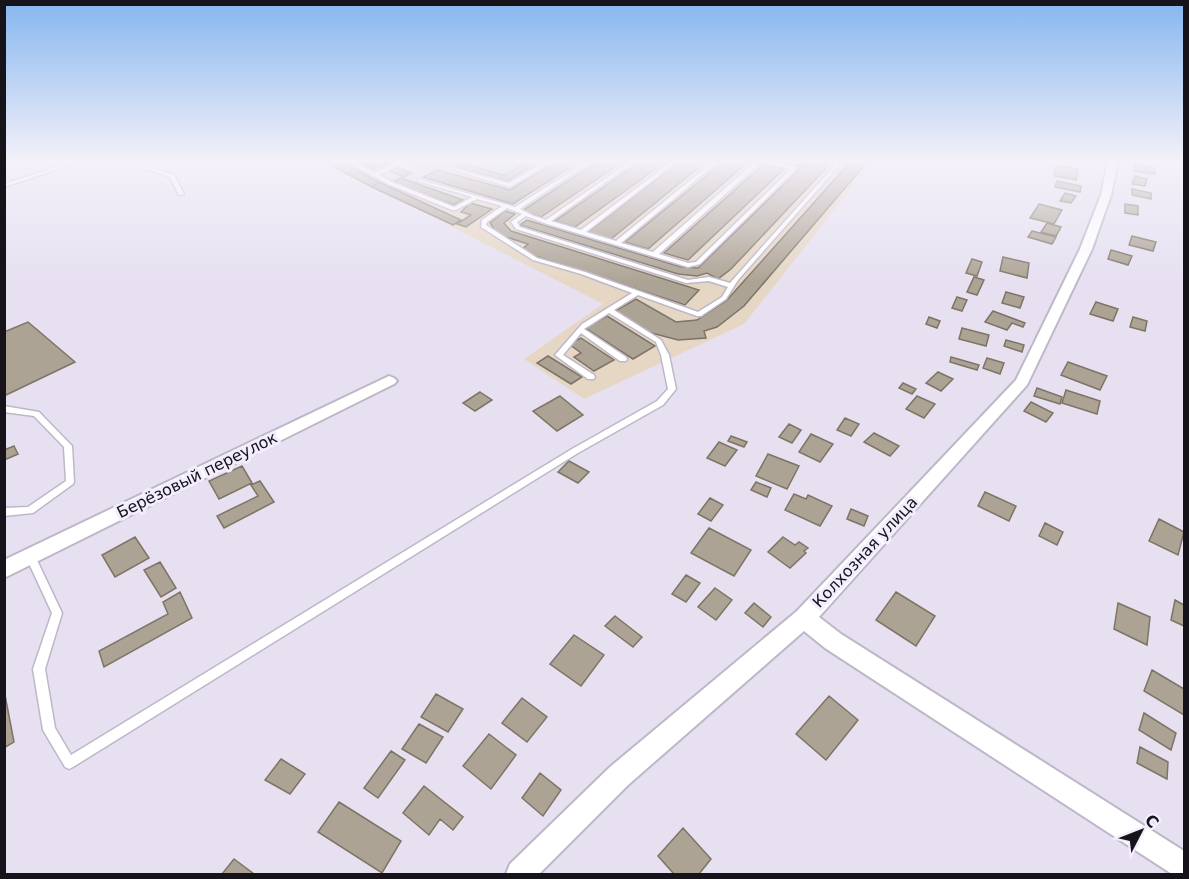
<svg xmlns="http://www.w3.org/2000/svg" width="1189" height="879" font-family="'DejaVu Sans',sans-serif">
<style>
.industrial{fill:#e6d7c4}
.green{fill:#b9dcb0}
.building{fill:#ada394;stroke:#7d7466;stroke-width:1.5}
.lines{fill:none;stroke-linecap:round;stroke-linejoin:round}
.lane-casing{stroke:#bdb7c8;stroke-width:3}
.street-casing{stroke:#bdb7c8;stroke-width:4}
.lane{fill:#fff;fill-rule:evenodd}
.street{fill:#fff;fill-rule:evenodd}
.labels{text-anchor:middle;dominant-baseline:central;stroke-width:6;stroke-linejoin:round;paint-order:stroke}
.street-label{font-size:16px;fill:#16141a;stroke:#f3edfe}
</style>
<rect width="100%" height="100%" fill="#e6e0f1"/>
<path class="industrial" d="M 321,160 L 399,160 L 433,173 L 461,163 L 504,175 L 529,160 L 874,160 L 744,324 L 584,399 L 524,359 L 603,304 Z"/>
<path class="green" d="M 399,160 L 529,160 L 504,175 L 461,163 L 433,173 Z"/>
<path class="building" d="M 321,160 L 338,160 L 379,182 L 372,187 Z
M 355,160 L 385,160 L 390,163 L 372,169 Z
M 529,160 L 542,160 L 507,181 L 455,166 L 461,163 L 504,175 Z
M 559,160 L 582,160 L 513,204 L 423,177 L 438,170 L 510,190 Z
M 600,160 L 625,160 L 541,217 L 522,211 Z
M 643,160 L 668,160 L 575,227 L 555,221 Z
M 682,160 L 708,160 L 611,239 L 588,232 Z
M 726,160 L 749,161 L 648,249 L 625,242 Z
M 772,160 L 813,160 L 830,164 L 731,269 L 718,279 L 707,273 L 697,276 L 678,274 L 520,225 L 527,220 L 681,267 L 698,268 L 802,167 Z
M 852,160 L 869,160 L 744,306 L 717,327 L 704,331 L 706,338 L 678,340 L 648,332 L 615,311 L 636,299 L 676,322 L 697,320 L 727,300 Z
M 764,164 L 784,169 L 688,260 L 664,253 Z
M 1135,164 L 1154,168 L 1155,174 L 1135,171 Z
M 1056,165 L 1078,169 L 1076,180 L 1054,176 Z
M 395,167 L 412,173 L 404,177 L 387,170 Z
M 1135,176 L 1147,179 L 1145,186 L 1132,184 Z
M 401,178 L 463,200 L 454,205 L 392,182 Z
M 1057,181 L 1081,186 L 1080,192 L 1055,187 Z
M 379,182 L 461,220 L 453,225 L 372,187 Z
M 1132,189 L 1151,193 L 1151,199 L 1132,195 Z
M 1065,193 L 1076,196 L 1071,203 L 1060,201 Z
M 470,203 L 492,209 L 466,227 L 457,224 L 471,215 L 461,212 Z
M 1039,204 L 1062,210 L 1054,224 L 1030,218 Z
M 1125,204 L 1138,206 L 1138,215 L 1125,213 Z
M 505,211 L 515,214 L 504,223 L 511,231 L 699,290 L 685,305 L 520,251 L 528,244 L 503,236 L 496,232 L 490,223 Z
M 1047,223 L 1061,227 L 1056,236 L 1041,232 Z
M 1032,231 L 1056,237 L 1052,244 L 1028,237 Z
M 1132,236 L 1156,242 L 1153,251 L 1129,245 Z
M 1111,250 L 1132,256 L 1128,265 L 1108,259 Z
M 1003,257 L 1029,263 L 1027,278 L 1000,271 Z
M 972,259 L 982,262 L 977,276 L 966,273 Z
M 974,277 L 984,280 L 977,295 L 967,292 Z
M 1006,292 L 1024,297 L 1020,308 L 1002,303 Z
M 957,297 L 967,300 L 962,311 L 952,308 Z
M 1096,302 L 1118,309 L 1113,321 L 1090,314 Z
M 993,311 L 1025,323 L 1023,327 L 1012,323 L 1007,330 L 985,322 Z
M 607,316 L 655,346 L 633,359 L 585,328 Z
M 929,317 L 940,321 L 937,328 L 926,324 Z
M 1133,317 L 1147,321 L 1145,331 L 1130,327 Z
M 28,322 L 75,362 L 6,395 L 4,393 L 4,332 Z
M 962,328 L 989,335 L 986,346 L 959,339 Z
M 581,338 L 614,360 L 594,371 L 574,357 L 581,353 L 569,344 Z
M 1006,340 L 1024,345 L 1022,352 L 1004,346 Z
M 548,356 L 582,377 L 571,384 L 537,363 Z
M 951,357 L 979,365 L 977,370 L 950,362 Z
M 987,358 L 1004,363 L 1000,374 L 983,368 Z
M 1068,362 L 1107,376 L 1100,390 L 1061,375 Z
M 938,372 L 953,379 L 941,391 L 926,383 Z
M 903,383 L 916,389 L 912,394 L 899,388 Z
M 1037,388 L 1062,397 L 1060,404 L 1034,396 Z
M 1066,390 L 1100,401 L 1097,414 L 1062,403 Z
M 480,392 L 492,400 L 475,411 L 463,403 Z
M 560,396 L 583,415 L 557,431 L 533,411 Z
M 917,396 L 935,404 L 924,418 L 906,409 Z
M 1031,402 L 1053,413 L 1046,422 L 1024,411 Z
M 845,418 L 859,424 L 851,436 L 837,430 Z
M 789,424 L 801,430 L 792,443 L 779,437 Z
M 874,433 L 899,446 L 890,456 L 864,442 Z
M 811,434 L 833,444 L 820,462 L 799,452 Z
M 731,436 L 747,442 L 744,447 L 728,441 Z
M 719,442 L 737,450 L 725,466 L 707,458 Z
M 14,446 L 18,454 L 4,460 L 4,450 Z
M 768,454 L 799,466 L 787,489 L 756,476 Z
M 569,461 L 589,472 L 578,483 L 558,472 Z
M 242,466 L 252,483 L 219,499 L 209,481 Z
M 260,481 L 274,502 L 224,528 L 217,516 L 258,496 L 251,485 Z
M 756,482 L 771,488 L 767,497 L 751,490 Z
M 985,492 L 1016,506 L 1009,521 L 978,506 Z
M 794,494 L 806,499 L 808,495 L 832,506 L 820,526 L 785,510 Z
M 710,498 L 723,505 L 711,521 L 698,514 Z
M 851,509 L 868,516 L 864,526 L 847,519 Z
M 1159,519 L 1184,532 L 1178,555 L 1149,541 Z
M 1045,523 L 1063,532 L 1057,545 L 1039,536 Z
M 709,528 L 751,550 L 734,576 L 691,553 Z
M 135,537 L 149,558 L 115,577 L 102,555 Z
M 783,537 L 795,545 L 799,542 L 808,548 L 804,551 L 806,553 L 790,568 L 768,552 Z
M 160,562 L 176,588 L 161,597 L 144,570 Z
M 686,575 L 700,583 L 686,602 L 672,594 Z
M 715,588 L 732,600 L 716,620 L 698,607 Z
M 180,592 L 192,618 L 104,667 L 99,651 L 168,614 L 163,602 Z
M 896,592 L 935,616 L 916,646 L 876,620 Z
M 1175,600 L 1184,605 L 1184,626 L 1171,620 Z
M 754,603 L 771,617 L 763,627 L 745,613 Z
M 1118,603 L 1150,617 L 1147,645 L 1114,629 Z
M 615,616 L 642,637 L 633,647 L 605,626 Z
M 574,635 L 604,655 L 581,686 L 550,664 Z
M 1152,670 L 1184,689 L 1184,715 L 1144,691 Z
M 436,694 L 463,709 L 448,732 L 421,717 Z
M 5,695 L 14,742 L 4,748 L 4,696 Z
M 829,696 L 858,720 L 826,760 L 796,734 Z
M 522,698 L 547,717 L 527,742 L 502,723 Z
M 1144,713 L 1176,733 L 1171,750 L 1139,730 Z
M 419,724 L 443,737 L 426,763 L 402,749 Z
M 489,734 L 516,755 L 491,789 L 463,766 Z
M 1140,747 L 1168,762 L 1167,779 L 1137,763 Z
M 391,751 L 405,760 L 378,798 L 364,788 Z
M 281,759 L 305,774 L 290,794 L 265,780 Z
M 540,773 L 561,790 L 543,816 L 522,798 Z
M 424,786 L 463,817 L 453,830 L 440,819 L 429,835 L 403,813 Z
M 339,802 L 401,841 L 382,873 L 318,832 Z
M 683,828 L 711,859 L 699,874 L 674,874 L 658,856 Z
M 234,859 L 254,874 L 222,874 Z"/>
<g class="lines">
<g class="lane-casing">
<path id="lane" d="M 78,160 L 85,160 L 4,187 L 4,184 Z
M 119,160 L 126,160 L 174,175 L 184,194 L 179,195 L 170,177 Z
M 345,160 L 351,160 L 375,173 L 396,162 L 394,160 L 400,160 L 402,162 L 402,163 L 379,175 L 392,182 L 454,207 L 472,197 L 418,181 L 418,179 L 515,207 L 589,160 L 594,160 L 520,209 L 534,216 L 546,220 L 632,160 L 637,160 L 551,221 L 581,230 L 674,160 L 679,160 L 586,232 L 616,241 L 715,160 L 720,160 L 621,243 L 653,252 L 757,160 L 766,160 L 796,167 L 796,169 L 700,264 L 688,267 L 544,223 L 526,216 L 517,222 L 520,227 L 688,280 L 709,277 L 730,283 L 837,163 L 825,160 L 844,160 L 738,280 L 726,299 L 701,316 L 697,316 L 638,295 L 614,310 L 661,340 L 669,355 L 676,389 L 663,405 L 578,453 L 73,767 L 69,769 L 65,767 L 43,730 L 33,669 L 52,613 L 26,557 L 28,554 L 31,553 L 34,554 L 62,613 L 45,669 L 55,728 L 71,755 L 572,449 L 657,401 L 668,389 L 661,355 L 656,342 L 609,313 L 584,329 L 626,357 L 627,359 L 626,361 L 620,361 L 581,333 L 563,355 L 594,375 L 595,377 L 594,379 L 588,379 L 555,355 L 582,324 L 632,293 L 581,274 L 533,260 L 481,227 L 482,220 L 502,206 L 477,199 L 456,210 L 452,210 L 388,184 ZM 761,162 L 791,169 L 696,262 L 688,263 L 659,254 ZM 507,208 L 522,214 L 511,222 L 516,229 L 686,283 L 709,281 L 728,287 L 722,297 L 698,312 L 585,272 L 537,258 L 486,225 L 487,222 Z
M 549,160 L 554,160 L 510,187 L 451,169 L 453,168 L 509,183 Z
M 4,406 L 39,412 L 72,446 L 74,482 L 73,484 L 33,513 L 4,516 L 4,508 L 28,507 L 66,481 L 64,447 L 34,416 L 4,412 Z"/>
</g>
<g class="street-casing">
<path id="street" d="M 1108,160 L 1118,160 L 1111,195 L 1092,249 L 1027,385 L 819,617 L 841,634 L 1184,851 L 1184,874 L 1172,874 L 825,648 L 804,631 L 628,785 L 539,874 L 506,874 L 510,864 L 610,767 L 797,611 L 1016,380 L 1080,249 L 1101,195 Z
M 389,376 L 394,378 L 397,381 L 394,384 L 4,578 L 4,560 Z"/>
</g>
<use href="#lane" class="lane"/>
<use href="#street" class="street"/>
</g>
<linearGradient id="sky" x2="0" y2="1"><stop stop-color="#85b6ef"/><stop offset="0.57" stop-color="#f4f1f9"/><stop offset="1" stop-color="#f4f1f9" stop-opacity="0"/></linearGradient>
<rect width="1189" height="283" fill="url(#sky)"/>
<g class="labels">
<g class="street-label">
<text transform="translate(197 475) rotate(-26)">Берёзовый переулок</text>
<text transform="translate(865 552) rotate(-47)">Колхозная улица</text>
</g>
</g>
<rect width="1189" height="879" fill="none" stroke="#16141a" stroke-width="12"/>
<g transform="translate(1141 831) rotate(48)" stroke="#f3edfe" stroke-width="4.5" paint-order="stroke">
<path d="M0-4.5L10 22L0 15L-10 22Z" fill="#16141a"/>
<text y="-9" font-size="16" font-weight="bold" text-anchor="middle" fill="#16141a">С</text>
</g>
</svg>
